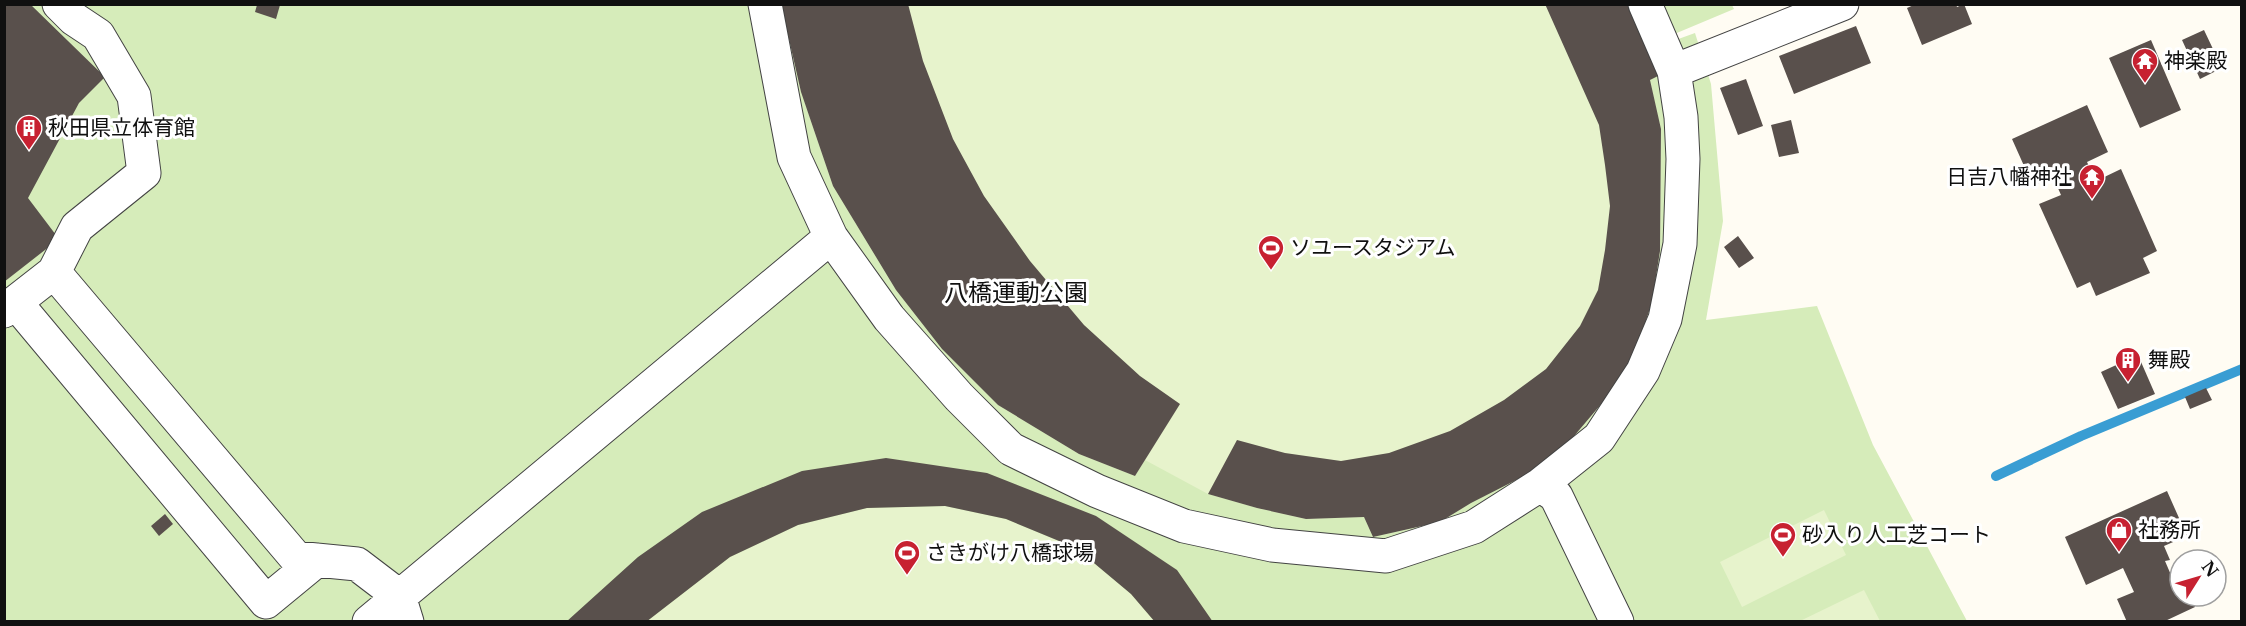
<svg xmlns="http://www.w3.org/2000/svg" width="2246" height="626" font-family="'Libre Baskerville','Noto Sans JP',serif">
<style>
.green{fill:#d6ecba}
.pitch{fill:#e7f3cc}
.lines{fill:none;stroke-linecap:round;stroke-linejoin:round}
.stream{stroke:#399dd3;stroke-width:10}
.building{fill:#59504c}
.minor-casing{stroke:#434343;stroke-width:35}
.minor{stroke:#fff;stroke-width:33}
.labels{text-anchor:middle;dominant-baseline:central;stroke-width:6;stroke-linejoin:round;paint-order:stroke}
.poi-label{font-size:21px;fill:#101010;stroke:#fff;text-anchor:start}
.quarter-label{font-size:24px;fill:#101010;stroke:#fff}
</style>
<rect width="100%" height="100%" fill="#fffcf3"/>
<path class="green" d="M 4,5 L 1654,5 L 1670,42 L 1695,33 L 1711,84 L 1723,221 L 1706,320 L 1817,306 L 1873,445 L 1967,621 L 5,621 Z
M 1659,5 L 1732,5 L 1734,9 L 1672,35 Z"/>
<path class="pitch" d="M 781,5 L 1632,5 L 1661,129 L 1660,251 L 1652,302 L 1639,342 L 1619,383 L 1569,442 L 1440,522 L 1373,537 L 1364,517 L 1306,519 L 1257,508 L 1208,494 L 1145,460 L 1135,476 L 1079,454 L 998,405 L 942,349 L 896,290 L 833,186 L 801,92 Z
M 945,506 L 1006,519 L 1076,548 L 1131,594 L 1155,622 L 646,622 L 730,557 L 798,525 L 867,508 Z
M 1824,510 L 1846,555 L 1742,607 L 1720,562 Z
M 1864,590 L 1880,621 L 1800,621 Z"/>
<g class="lines">
<path class="stream" d="M 1996,476 L 2081,436 L 2242,369"/>
</g>
<path class="building" d="M 4,4 L 30,4 L 105,77 L 79,103 L 28,198 L 59,239 L 4,282 Z
M 781,4 L 908,4 L 923,61 L 953,139 L 984,196 L 1030,261 L 1084,325 L 1140,376 L 1180,404 L 1135,476 L 1079,454 L 998,405 L 942,349 L 896,290 L 833,186 L 801,92 Z
M 1545,4 L 1632,4 L 1662,74 L 1650,80 L 1661,129 L 1660,251 L 1652,302 L 1639,342 L 1619,383 L 1569,442 L 1528,474 L 1471,503 L 1440,522 L 1373,537 L 1364,517 L 1306,519 L 1257,508 L 1208,494 L 1237,440 L 1285,453 L 1341,461 L 1389,453 L 1450,431 L 1504,400 L 1546,369 L 1580,326 L 1598,290 L 1605,250 L 1610,206 L 1605,165 L 1599,125 Z
M 1916,4 L 1956,4 L 1957,7 L 1964,4 L 1972,24 L 1922,45 L 1907,8 Z
M 257,5 L 280,5 L 276,19 L 255,12 Z
M 1856,26 L 1871,63 L 1794,94 L 1779,56 Z
M 2204,30 L 2222,68 L 2200,79 L 2182,40 Z
M 2151,40 L 2181,110 L 2140,128 L 2109,58 Z
M 1746,79 L 1763,126 L 1738,135 L 1720,88 Z
M 2087,105 L 2108,152 L 2087,162 L 2096,181 L 2121,169 L 2157,251 L 2143,258 L 2150,273 L 2096,296 L 2090,282 L 2077,288 L 2039,204 L 2061,195 L 2053,177 L 2033,186 L 2012,139 Z
M 1791,120 L 1799,153 L 1779,157 L 1771,125 Z
M 1738,236 L 1754,258 L 1739,268 L 1724,247 Z
M 2138,355 L 2155,394 L 2118,409 L 2101,372 Z
M 2206,388 L 2212,400 L 2190,409 L 2185,397 Z
M 886,458 L 987,473 L 1096,516 L 1177,570 L 1213,622 L 1155,622 L 1131,594 L 1076,548 L 1006,519 L 945,506 L 867,508 L 798,525 L 730,557 L 646,622 L 566,622 L 638,557 L 702,512 L 802,471 Z
M 2167,491 L 2187,536 L 2164,546 L 2170,560 L 2165,561 L 2171,575 L 2180,571 L 2180,596 L 2191,596 L 2195,607 L 2163,622 L 2127,622 L 2117,599 L 2134,592 L 2123,568 L 2086,585 L 2065,537 Z
M 165,514 L 173,524 L 159,536 L 151,526 Z"/>
<g class="lines">
<g class="minor-casing">
<path id="minor" d="M 765,4 L 794,157 L 831,237 L 889,318 L 959,397 L 1011,449 L 1097,491 L 1184,526 L 1272,545 L 1386,556 L 1474,527 L 1540,485 L 1599,438 L 1643,371 L 1665,319 L 1680,244 L 1683,159 L 1681,117 L 1674,71 L 1645,4
M 1674,71 L 1842,4
M 54,272 L 296,558 L 357,564 L 399,596 L 407,622
M 16,303 L 266,602 L 317,560
M 4,311 L 54,272 L 77,227 L 144,173 L 134,96 L 98,35 L 74,19 L 59,4
M 1540,485 L 1556,496 L 1617,622
M 369,622 L 831,237"/>
</g>
<use href="#minor" class="minor"/>
</g>
<defs>
<g id="temple-pin" transform="scale(1.35)"><path d="M0 17L-7.5 6A9.5 9.5 0 1 1 7.5 6Z" fill="#c72131" stroke="#fff"/><path d="M0-6L5-2H3V0L6.5 2.5H4V6H1.5V3h-3V6H-4V2.5H-6.5L-3 0V-2H-5Z" fill="#fff"/></g>
<g id="building-pin" transform="scale(1.35)"><path d="M0 17L-7.5 6A9.5 9.5 0 1 1 7.5 6Z" fill="#c72131" stroke="#fff"/><path d="M-4-6H4V6H1V3H-1V6H-4ZM-2.5-4.3h1.7v1.8h-1.7ZM.8-4.3h1.7v1.8H.8ZM-2.5-1h1.7V.8h-1.7ZM.8-1h1.7V.8H.8Z" fill="#fff"/></g>
<g id="stadium-pin" transform="scale(1.35)"><path d="M0 17L-7.5 6A9.5 9.5 0 1 1 7.5 6Z" fill="#c72131" stroke="#fff"/><path d="M0-5a6.5 5 0 1 0 0 10a6.5 5 0 1 0 0-10ZM-3.5-1.8h7v3.6h-7Z" fill="#fff"/></g>
<g id="shop-pin" transform="scale(1.35)"><path d="M0 17L-7.5 6A9.5 9.5 0 1 1 7.5 6Z" fill="#c72131" stroke="#fff"/><path d="M-5-2.5h2.3a2.7 3.5 0 0 1 5.4 0H5L5.5 6h-11ZM-1.5-2.5h3a1.5 2.3 0 0 0-3 0Z" fill="#fff"/></g>
</defs>
<g fill-rule="evenodd">
<use href="#temple-pin" x="2145" y="61"/>
<use href="#building-pin" x="29" y="128"/>
<use href="#temple-pin" x="2092" y="177"/>
<use href="#stadium-pin" x="1271" y="248"/>
<use href="#building-pin" x="2128" y="360"/>
<use href="#shop-pin" x="2119" y="530"/>
<use href="#stadium-pin" x="1783" y="535"/>
<use href="#stadium-pin" x="907" y="553"/>
</g>
<g class="labels">
<g class="poi-label">
<text x="2164" y="61">神楽殿</text>
<text x="48" y="128">秋田県立体育館</text>
<text x="2072" y="177" text-anchor="end">日吉八幡神社</text>
<text x="1290" y="248">ソユースタジアム</text>
<text x="2148" y="360">舞殿</text>
<text x="2138" y="530">社務所</text>
<text x="1802" y="535">砂入り人工芝コート</text>
<text x="926" y="553">さきがけ八橋球場</text>
</g>
<g class="quarter-label">
<text x="1016" y="292">八橋運動公園</text>
</g>
</g>
<rect width="2246" height="626" fill="none" stroke="#101010" stroke-width="12"/>
<g transform="translate(2198 578) rotate(53)"><circle r="28" fill="#ffffff" stroke="#9f9f9f" stroke-width="1.5"/>
<path d="M0-4.5L10 22L0 15L-10 22Z" fill="#c72131"/>
<text y="-9" font-size="16" font-weight="bold" text-anchor="middle" fill="#101010">N</text>
</g>
</svg>
